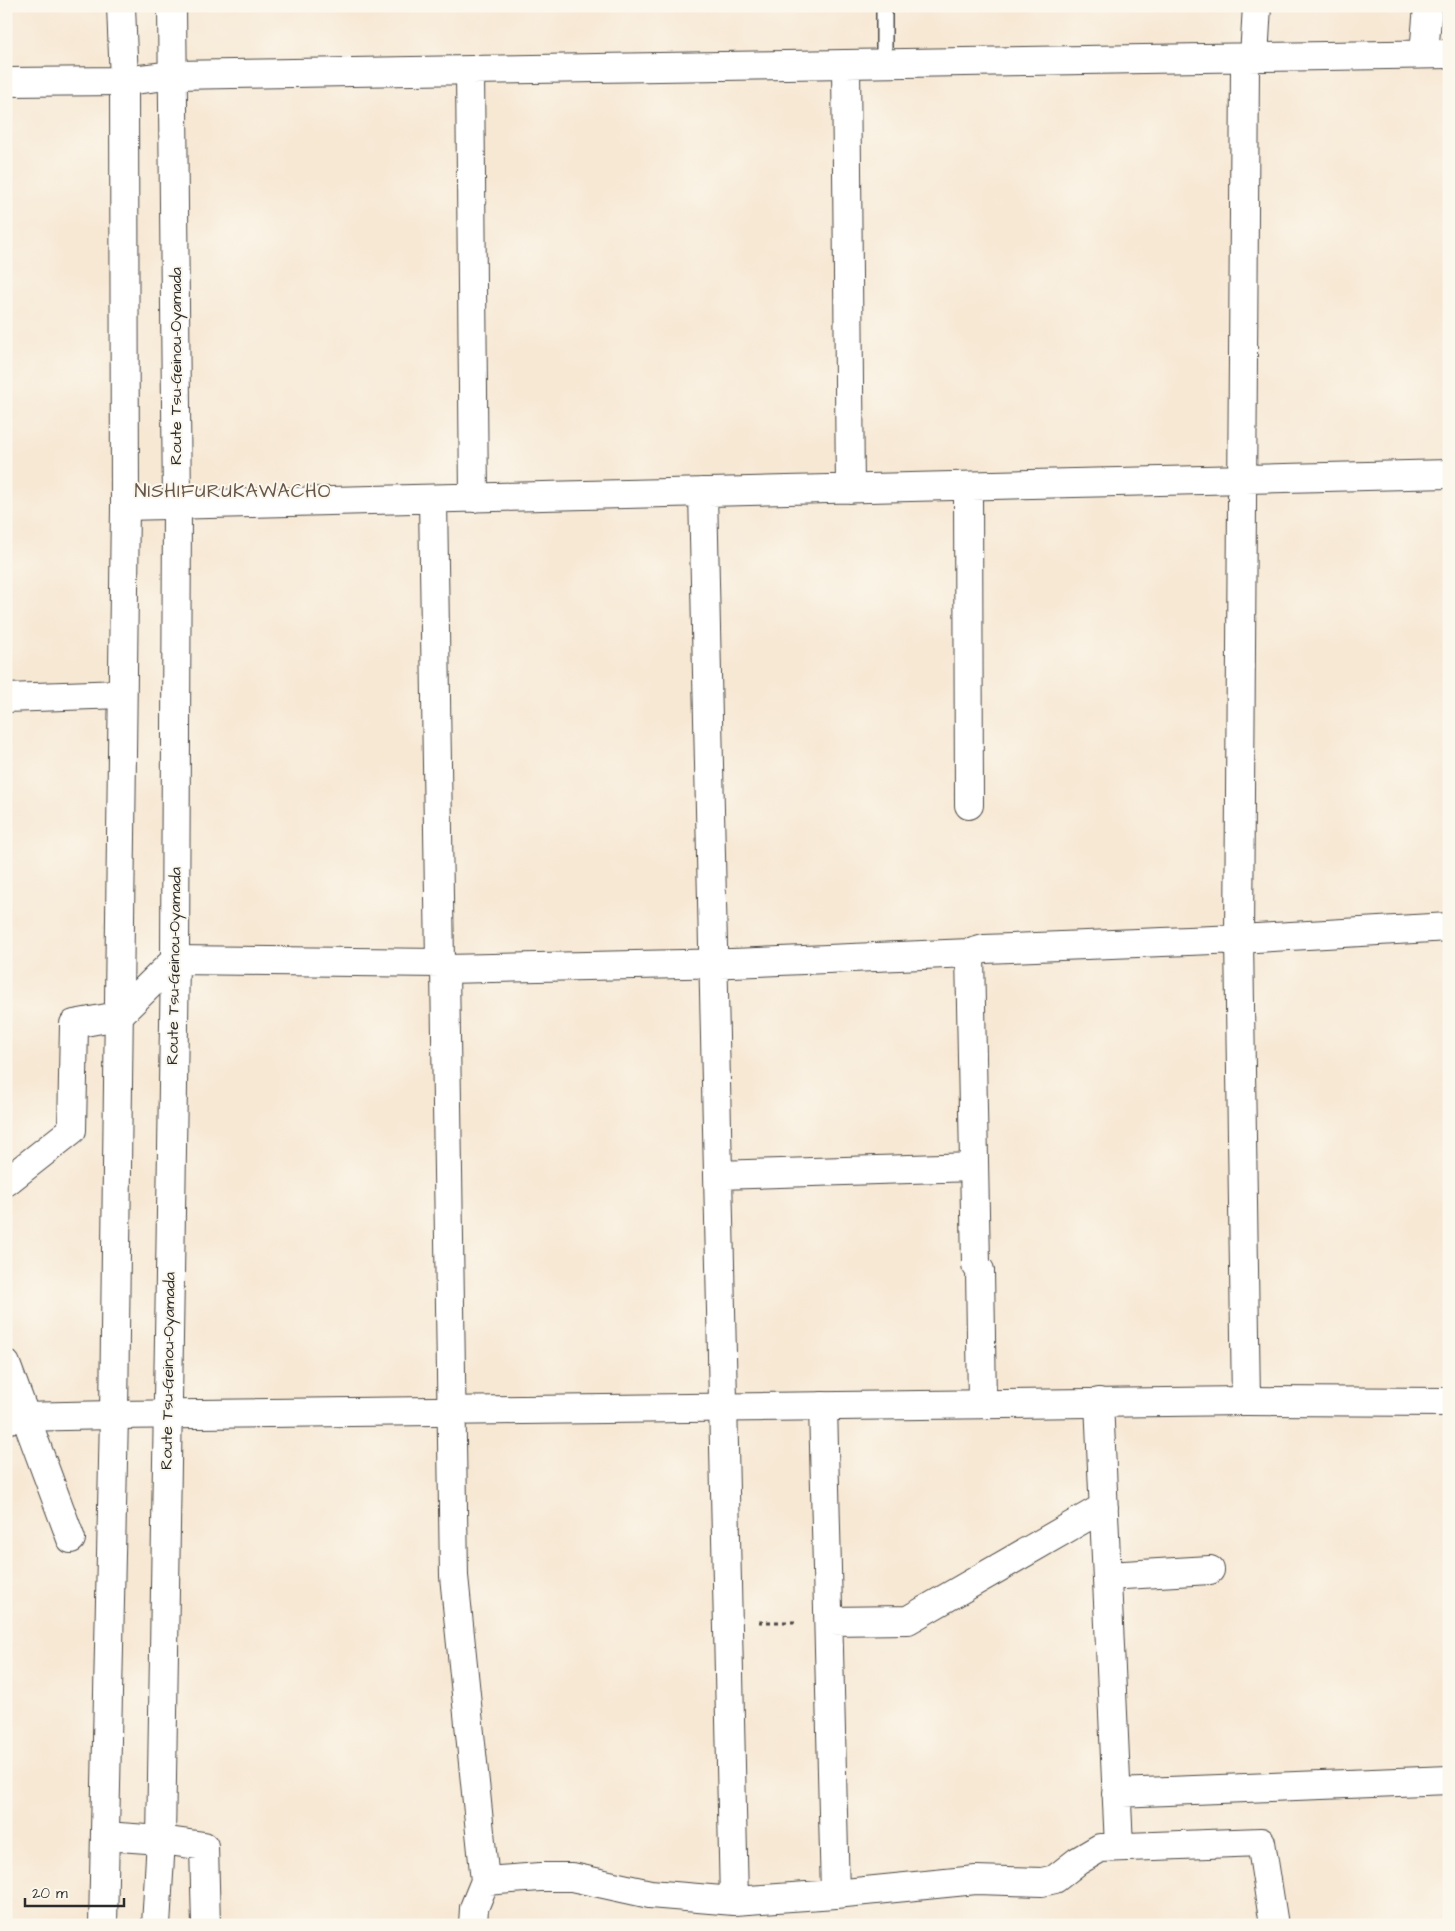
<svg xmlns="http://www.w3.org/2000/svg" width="1455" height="1931" font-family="'Architects Daughter',sans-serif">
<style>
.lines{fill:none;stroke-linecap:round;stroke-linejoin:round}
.service-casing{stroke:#4a4744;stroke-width:18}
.minor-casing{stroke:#4a4744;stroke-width:30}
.tertiary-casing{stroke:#4a4744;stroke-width:30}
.primary-casing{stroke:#4a4744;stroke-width:30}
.path{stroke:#4a4744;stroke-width:3;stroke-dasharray:4 4;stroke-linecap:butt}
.service{stroke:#fff;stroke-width:15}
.minor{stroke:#fff;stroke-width:28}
.tertiary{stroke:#fff;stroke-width:28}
.primary{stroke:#fff;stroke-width:28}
.labels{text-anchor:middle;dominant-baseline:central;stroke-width:4;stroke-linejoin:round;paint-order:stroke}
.street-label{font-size:16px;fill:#2b2b2b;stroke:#fbf7ec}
.quarter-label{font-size:19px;letter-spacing:1px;fill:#68584b;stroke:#fbf7ec}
</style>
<rect width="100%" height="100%" fill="#fbf7ec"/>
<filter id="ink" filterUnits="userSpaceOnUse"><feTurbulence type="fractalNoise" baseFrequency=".02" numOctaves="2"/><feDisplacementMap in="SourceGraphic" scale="10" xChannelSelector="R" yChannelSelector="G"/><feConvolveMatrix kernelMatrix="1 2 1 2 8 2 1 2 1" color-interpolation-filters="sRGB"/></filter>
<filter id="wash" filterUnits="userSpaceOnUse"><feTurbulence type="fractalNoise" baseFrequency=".0096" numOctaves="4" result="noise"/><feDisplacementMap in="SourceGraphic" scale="20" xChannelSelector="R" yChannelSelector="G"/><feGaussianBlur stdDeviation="1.12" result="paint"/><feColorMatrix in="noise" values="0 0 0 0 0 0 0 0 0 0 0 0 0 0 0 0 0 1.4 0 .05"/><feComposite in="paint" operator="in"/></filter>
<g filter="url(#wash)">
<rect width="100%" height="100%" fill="#f7e8d4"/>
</g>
<g filter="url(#ink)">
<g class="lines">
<g class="service-casing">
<path id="service" d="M 884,63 L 884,6"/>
</g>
<g class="minor-casing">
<path id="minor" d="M 1424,54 L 1428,6
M 846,64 L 850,489
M 470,71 L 474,498
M 6,82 L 124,81 L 174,75 L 1449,54
M 968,486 L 969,805
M 703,492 L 734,1901
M 433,499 L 440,963 L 445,969 L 454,1576 L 485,1881 L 474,1908 L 473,1925
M 125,506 L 1449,474
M 6,698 L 122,694
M 970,953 L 976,1265 L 980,1270 L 982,1404
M 445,969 L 732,963 L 970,953 L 984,949 L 1239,939 L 1449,927
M 718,1175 L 974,1167
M 6,1182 L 72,1130 L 74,1024 L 118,1016 L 175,960 L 440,963
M 6,1364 L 71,1539
M 1246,1401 L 1239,939 L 1245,66 L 1254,57 L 1257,6
M 1099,1402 L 1119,1847
M 823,1406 L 835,1894
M 6,1420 L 18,1417 L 114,1415
M 1107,1576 L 1210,1570
M 829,1621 L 908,1620 L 1104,1507
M 1116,1793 L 1449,1780
M 105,1836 L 161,1840 L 204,1846 L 206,1925
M 485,1881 L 540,1877 L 572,1877 L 650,1894 L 734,1901 L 835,1894 L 976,1880 L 1042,1882 L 1055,1879 L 1078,1861 L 1100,1848 L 1261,1842 L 1274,1925"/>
</g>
<g class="tertiary-casing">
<path id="tertiary" d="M 114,1415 L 1246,1401 L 1449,1402"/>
</g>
<g class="primary-casing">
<path id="primary" d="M 103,1925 L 114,1415 L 125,506 L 124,81 L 121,6
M 156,1925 L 161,1840 L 175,960 L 177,505 L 172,6"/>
</g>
<path class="path" d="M 759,1622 L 798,1622"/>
<use href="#service" class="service"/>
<use href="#minor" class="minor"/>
<use href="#tertiary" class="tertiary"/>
<use href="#primary" class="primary"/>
</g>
</g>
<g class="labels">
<g class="street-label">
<text transform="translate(176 366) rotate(-90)">Route Tsu-Geinou-Oyamada</text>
<text transform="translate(174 966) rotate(-89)">Route Tsu-Geinou-Oyamada</text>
<text transform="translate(168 1371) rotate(-89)">Route Tsu-Geinou-Oyamada</text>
</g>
<g class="quarter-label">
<text x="233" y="491">NISHIFURUKAWACHO</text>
</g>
</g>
<rect width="1455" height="1931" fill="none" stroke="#fbf7ec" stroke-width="25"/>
<path d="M25 1898v8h99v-8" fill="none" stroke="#2b2b2b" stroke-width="2.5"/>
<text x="32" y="1898" font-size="15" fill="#2b2b2b" stroke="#fbf7ec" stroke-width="4" paint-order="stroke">20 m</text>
</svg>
